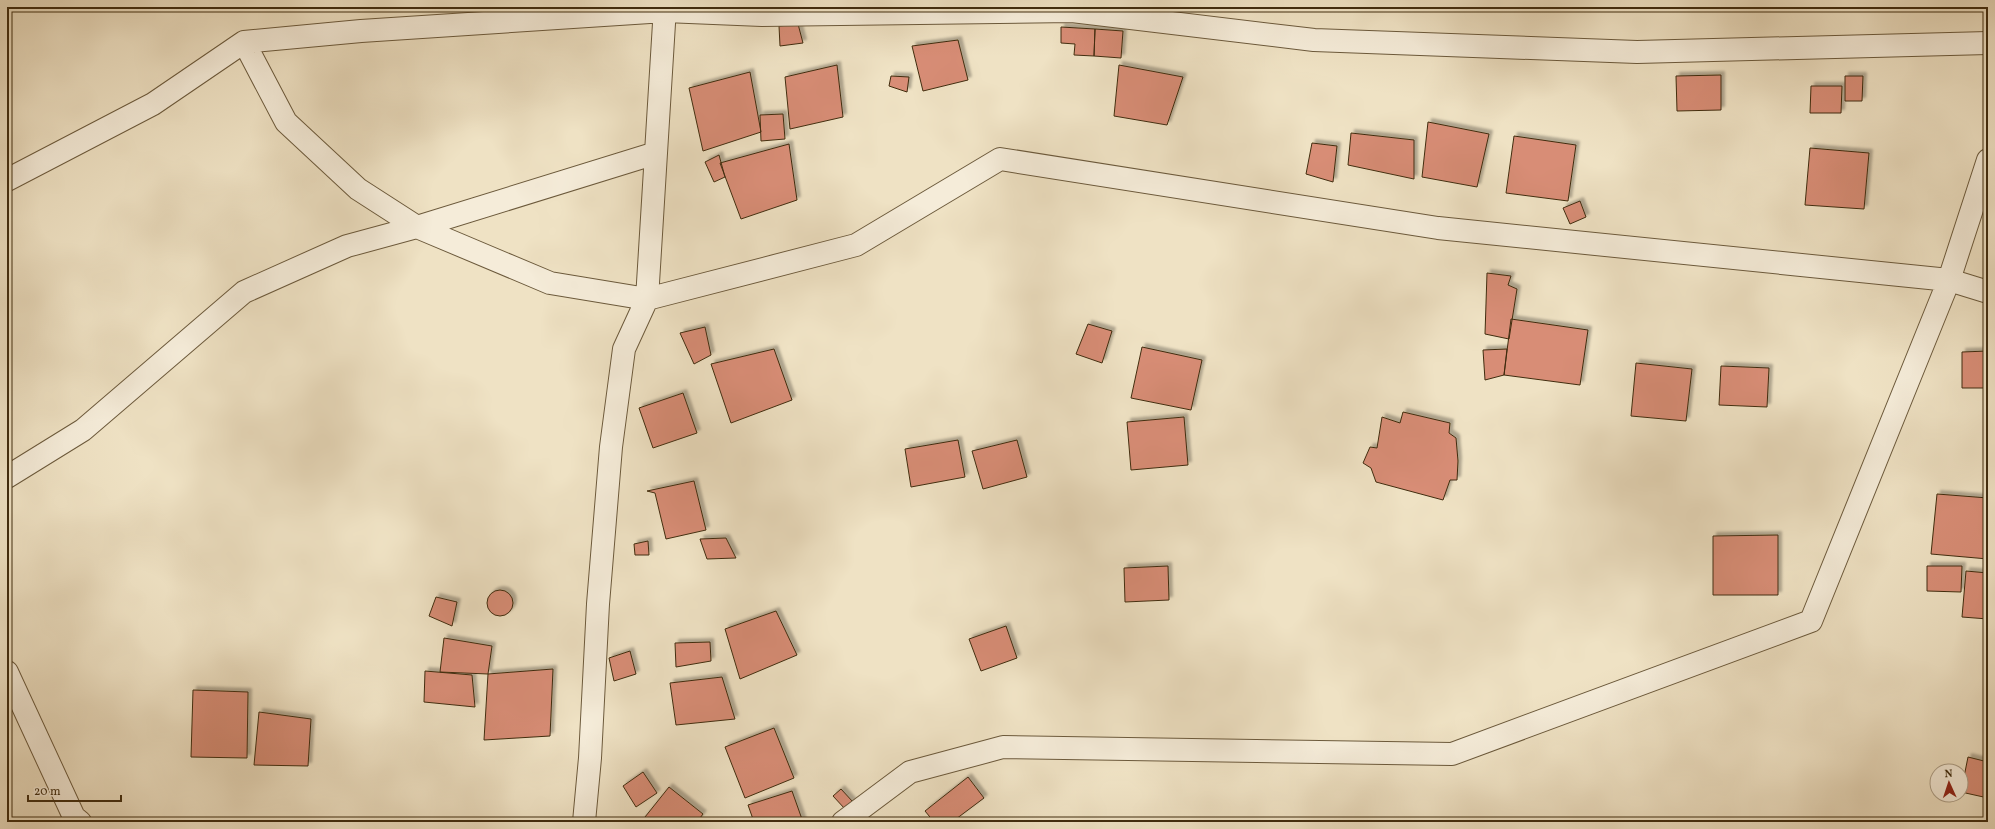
<svg xmlns="http://www.w3.org/2000/svg" width="1995" height="829" font-family="Vollkorn,serif">
<style>
.building{fill:#d88d76;stroke:#402c0f;filter:url(#shadow)}
.lines{fill:none;stroke-linecap:round;stroke-linejoin:round}
.minor-casing{stroke:#6c5a3c;stroke-width:24}
.minor{stroke:#f5ecd9;stroke-width:22}
</style>
<defs>
<filter id="shadow"><feDropShadow dx="3.5" dy="-3.5" stdDeviation="1" flood-color="#0004"/></filter>
</defs>
<rect width="100%" height="100%" fill="#efe2c4"/>
<filter id="stains"><feTurbulence type="fractalNoise" baseFrequency=".005" numOctaves="4"/><feColorMatrix values="0 0 0 0 .2 0 0 0 0 .09 0 0 0 0 .02 0 0 0 .5 -.17"/></filter>
<radialGradient id="worn" r=".72"><stop offset=".6" stop-color="#630" stop-opacity="0"/><stop offset="1" stop-color="#630" stop-opacity=".3"/></radialGradient>
<path class="building" d="M 798,24 L 803,43 L 780,46 L 779,26 Z
M 1061,27 L 1095,29 L 1094,56 L 1074,55 L 1075,44 L 1061,43 Z
M 1095,29 L 1123,31 L 1121,58 L 1094,56 Z
M 958,40 L 968,80 L 923,91 L 912,46 Z
M 837,65 L 843,117 L 790,129 L 785,77 Z
M 1119,65 L 1183,77 L 1167,125 L 1114,116 Z
M 750,72 L 761,132 L 703,151 L 689,88 Z
M 1721,75 L 1721,110 L 1677,111 L 1676,76 Z
M 891,76 L 909,77 L 907,92 L 889,86 Z
M 1845,76 L 1863,76 L 1862,101 L 1845,101 Z
M 1811,86 L 1842,86 L 1841,113 L 1810,113 Z
M 783,114 L 785,139 L 761,141 L 760,115 Z
M 1428,122 L 1489,134 L 1477,187 L 1422,177 Z
M 1351,133 L 1414,140 L 1414,179 L 1348,165 Z
M 1514,136 L 1576,145 L 1568,201 L 1506,193 Z
M 1312,143 L 1337,146 L 1333,182 L 1306,174 Z
M 789,144 L 797,200 L 741,219 L 720,163 Z
M 1810,148 L 1869,153 L 1864,209 L 1805,205 Z
M 719,155 L 725,177 L 714,182 L 705,162 Z
M 1580,201 L 1586,217 L 1570,224 L 1563,208 Z
M 1487,273 L 1511,276 L 1508,285 L 1517,289 L 1509,339 L 1485,334 Z
M 1511,319 L 1588,330 L 1580,385 L 1504,375 Z
M 1088,324 L 1112,331 L 1102,363 L 1076,354 Z
M 705,327 L 711,355 L 694,364 L 680,333 Z
M 1142,347 L 1202,360 L 1191,410 L 1131,398 Z
M 774,349 L 792,400 L 731,423 L 711,364 Z
M 1507,349 L 1504,375 L 1485,380 L 1483,350 Z
M 1988,351 L 1988,388 L 1962,388 L 1962,352 Z
M 1636,363 L 1692,369 L 1686,421 L 1631,416 Z
M 1721,366 L 1769,368 L 1767,407 L 1719,405 Z
M 683,393 L 697,433 L 653,448 L 639,408 Z
M 1403,412 L 1450,423 L 1449,433 L 1456,438 L 1458,461 L 1457,480 L 1450,480 L 1443,500 L 1376,482 L 1371,468 L 1363,463 L 1370,447 L 1377,448 L 1382,417 L 1400,423 Z
M 1184,417 L 1188,465 L 1131,470 L 1127,422 Z
M 958,440 L 965,477 L 911,487 L 905,449 Z
M 1017,440 L 1027,477 L 983,489 L 972,451 Z
M 694,481 L 706,530 L 666,539 L 655,493 L 647,491 Z
M 1937,494 L 1988,498 L 1988,559 L 1931,554 Z
M 1778,535 L 1778,595 L 1713,595 L 1713,536 Z
M 726,538 L 736,558 L 707,559 L 700,539 Z
M 648,541 L 649,555 L 635,555 L 634,544 Z
M 1168,566 L 1169,600 L 1125,602 L 1124,568 Z
M 1927,566 L 1962,566 L 1961,592 L 1927,591 Z
M 1966,571 L 1988,573 L 1988,619 L 1962,617 Z
M487 603a13 13 0 1 1 26 0a13 13 0 1 1-26 0Z
M 436,597 L 457,602 L 452,626 L 429,616 Z
M 776,611 L 797,655 L 740,679 L 725,629 Z
M 1006,626 L 1017,658 L 981,671 L 969,639 Z
M 444,638 L 492,646 L 488,674 L 440,672 Z
M 710,642 L 711,661 L 676,667 L 675,643 Z
M 630,651 L 636,674 L 614,681 L 609,658 Z
M 553,669 L 550,736 L 484,740 L 488,674 Z
M 425,671 L 472,675 L 475,707 L 424,702 Z
M 722,677 L 735,719 L 676,725 L 670,683 Z
M 193,690 L 248,692 L 247,758 L 191,757 Z
M 259,712 L 311,719 L 308,766 L 254,765 Z
M 774,728 L 794,778 L 745,798 L 725,747 Z
M 1968,757 L 1988,762 L 1988,798 L 1961,792 Z
M 643,772 L 657,793 L 636,807 L 623,786 Z
M 968,777 L 984,798 L 952,822 L 934,822 L 925,811 Z
M 669,787 L 703,814 L 697,822 L 641,822 Z
M 841,789 L 853,802 L 845,809 L 833,796 Z
M 792,791 L 803,822 L 754,822 L 748,805 Z"/>
<g class="lines">
<g class="minor-casing">
<path id="minor" d="M 244,42 L 286,122 L 358,189 L 417,227 L 550,283 L 647,299 L 856,245 L 1000,159 L 1438,228 L 1949,280 L 1988,292
M 7,180 L 153,104 L 244,42 L 361,31 L 665,11 L 762,15 L 1072,11 L 1314,40 L 1637,52 L 1988,43
M 7,477 L 83,430 L 244,292 L 347,246 L 417,227 L 656,153
M 7,672 L 74,817 L 80,822
M 584,822 L 590,758 L 598,604 L 611,447 L 624,349 L 647,299 L 665,7
M 843,822 L 910,772 L 1003,747 L 1452,754 L 1811,621 L 1949,280 L 1988,160"/>
</g>
<use href="#minor" class="minor"/>
</g>
<rect width="1995" height="829" fill="none" stroke="#efe2c4" stroke-width="24"/>
<rect x="8" y="8" width="1979" height="813" fill="none" stroke="#402c0f" stroke-width="2"/>
<rect x="12" y="12" width="1971" height="805" fill="none" stroke="#402c0f"/>
<g transform="translate(1949 783) rotate(357)"><circle r="19" fill="#f5ecd9" stroke="#ad9f88"/>
<path d="M0-3L7 15L0 10L-7 15Z" fill="#8f2418"/>
<text y="-6" font-size="11" font-weight="bold" text-anchor="middle" fill="#402c0f">N</text>
</g>
<path d="M28 795v6h93v-6" fill="none" stroke="#402c0f" stroke-width="2"/>
<text x="34" y="795" font-size="12" fill="#402c0f" stroke="#f5ecd9" stroke-width="3" paint-order="stroke">20 m</text>
<rect width="100%" height="100%" filter="url(#stains)"/>
<rect width="100%" height="100%" fill="url(#worn)"/>
</svg>
